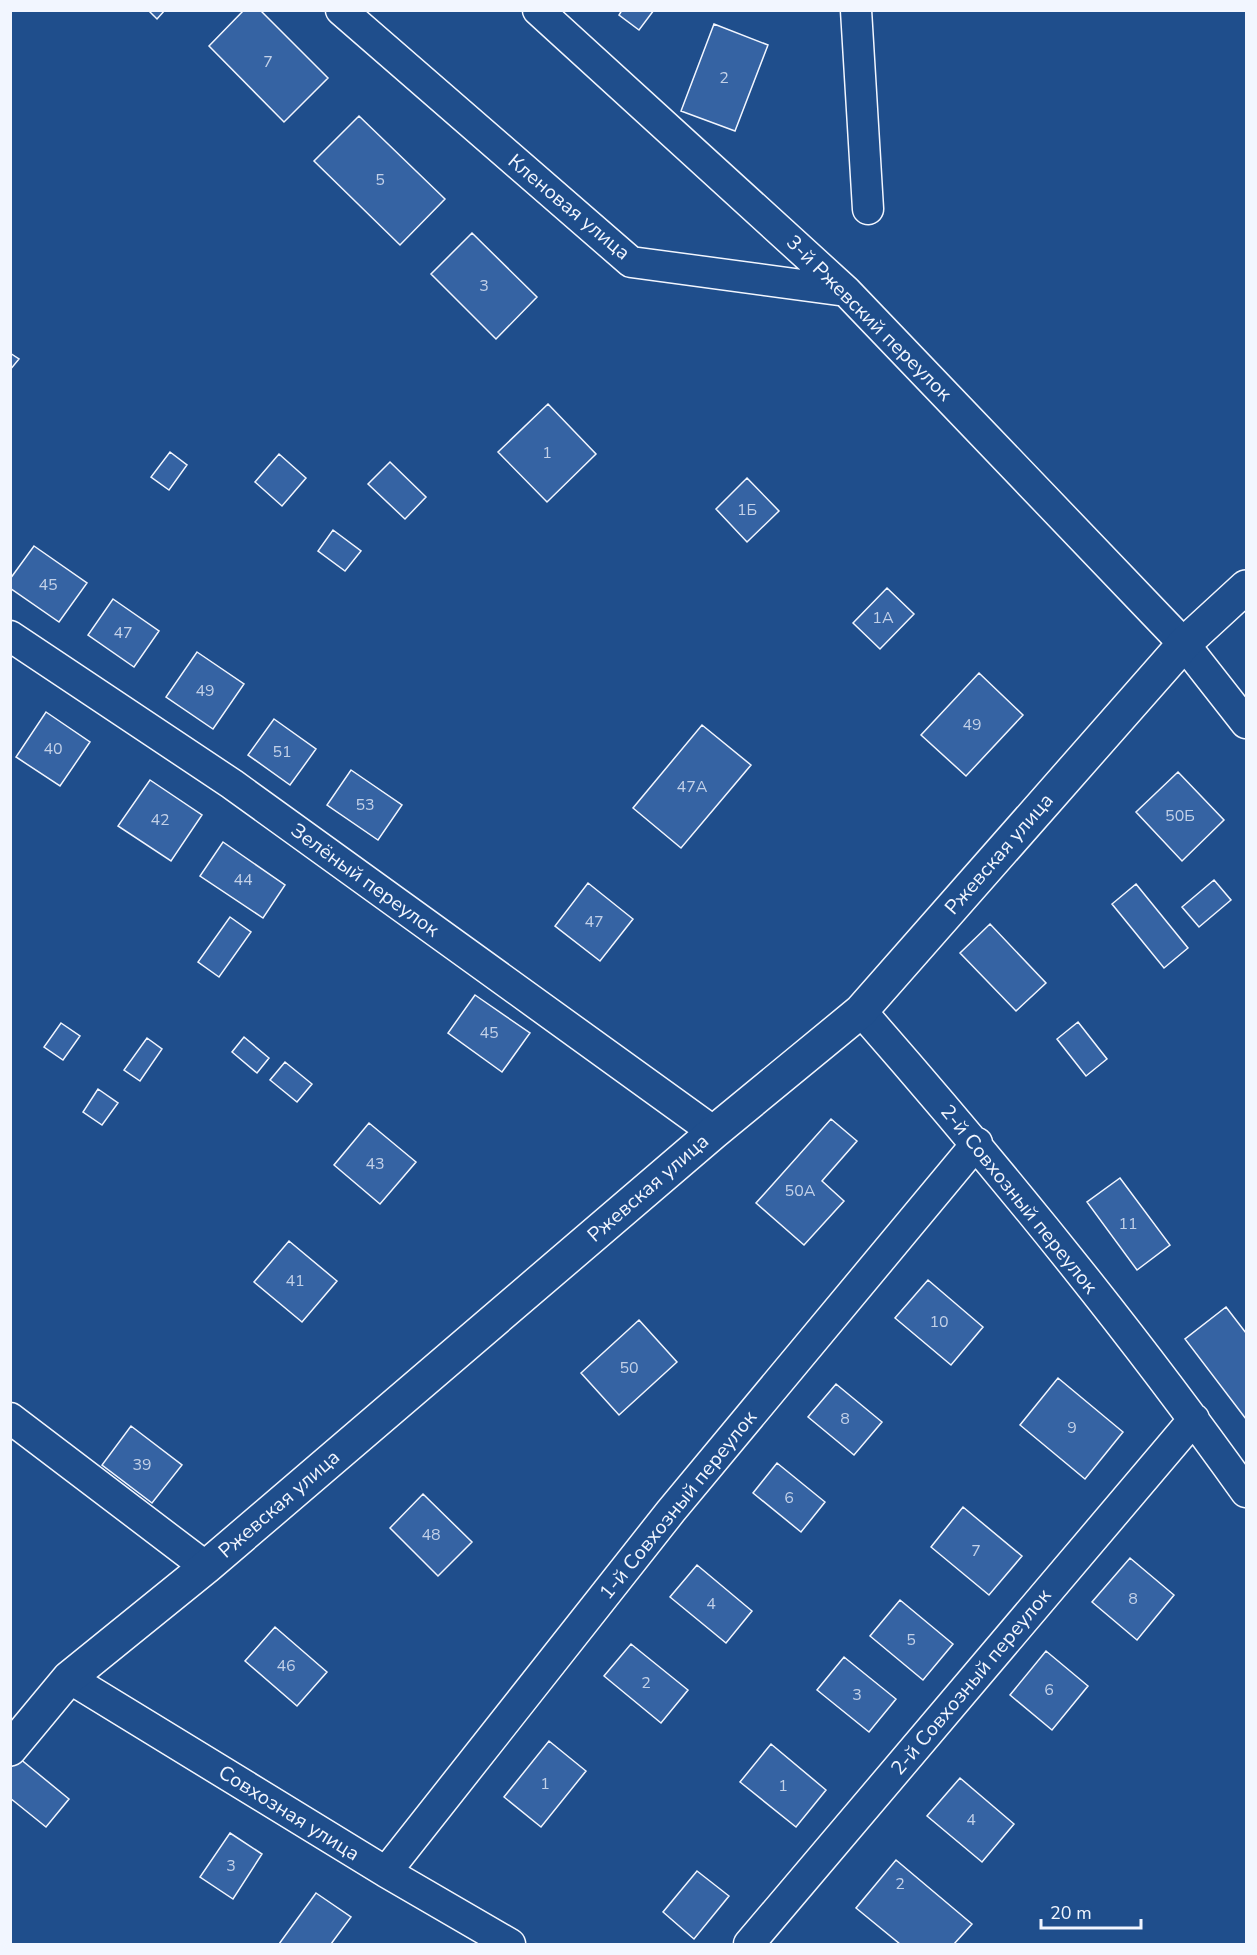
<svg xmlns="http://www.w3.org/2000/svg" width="1257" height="1955" font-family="'Nunito Sans',sans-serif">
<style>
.building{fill:#3563a3;stroke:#f2f6ff;stroke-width:1.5}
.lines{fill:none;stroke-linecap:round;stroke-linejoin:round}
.minor-casing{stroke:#f2f6ff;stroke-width:33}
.secondary-casing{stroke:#f2f6ff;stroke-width:36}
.minor{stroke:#1f4e8c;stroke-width:30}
.secondary{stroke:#1f4e8c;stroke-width:33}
.labels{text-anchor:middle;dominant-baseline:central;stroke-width:4.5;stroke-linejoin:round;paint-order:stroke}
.number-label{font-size:16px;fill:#c3d1e8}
.street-label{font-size:20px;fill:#f2f6ff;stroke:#1f4e8c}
</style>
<rect width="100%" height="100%" fill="#1f4e8c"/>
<path class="building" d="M 148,10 L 165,10 L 157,19 Z
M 244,10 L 260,10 L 328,78 L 284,122 L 209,46 Z
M 622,10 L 654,10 L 639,30 L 619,15 Z
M 714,24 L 768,45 L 735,131 L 681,111 Z
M 359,116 L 445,199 L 400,245 L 314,161 Z
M 472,233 L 537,297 L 496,339 L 431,274 Z
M 10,353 L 19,359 L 10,370 Z
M 548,404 L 596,454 L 547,502 L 498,452 Z
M 170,452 L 187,465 L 169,490 L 151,477 Z
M 279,454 L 306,478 L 282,506 L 255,482 Z
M 390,462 L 426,497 L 405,519 L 368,484 Z
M 747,478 L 779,511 L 747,542 L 716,509 Z
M 333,530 L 361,551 L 345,571 L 318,551 Z
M 34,546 L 87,583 L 59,622 L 10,588 L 10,579 Z
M 887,588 L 914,614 L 880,649 L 853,623 Z
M 113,599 L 159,631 L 134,667 L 88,635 Z
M 197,652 L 244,684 L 213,729 L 166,697 Z
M 979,673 L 1023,715 L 966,776 L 921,735 Z
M 46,712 L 90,742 L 60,786 L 16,757 Z
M 274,719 L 316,749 L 290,785 L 248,755 Z
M 702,725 L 751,765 L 681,848 L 633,808 Z
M 351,770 L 402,805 L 378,840 L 327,805 Z
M 1178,772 L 1224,820 L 1182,861 L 1136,812 Z
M 150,780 L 202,815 L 171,861 L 118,826 Z
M 223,842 L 285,885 L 263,918 L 200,876 Z
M 1214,880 L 1231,900 L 1199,927 L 1182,907 Z
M 588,883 L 633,919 L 600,961 L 555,926 Z
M 1136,884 L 1188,948 L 1164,968 L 1112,904 Z
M 230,917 L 251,932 L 219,977 L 198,962 Z
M 990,924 L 1046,983 L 1016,1011 L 960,953 Z
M 475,995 L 530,1033 L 502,1072 L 448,1033 Z
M 1078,1022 L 1107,1059 L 1086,1076 L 1057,1039 Z
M 61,1023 L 80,1036 L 63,1060 L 44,1047 Z
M 244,1037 L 269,1058 L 257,1073 L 232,1052 Z
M 147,1038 L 162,1049 L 140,1081 L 124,1070 Z
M 285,1062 L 312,1084 L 297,1102 L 270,1080 Z
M 98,1089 L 118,1103 L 102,1125 L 83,1112 Z
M 831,1119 L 857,1141 L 822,1181 L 844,1201 L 804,1245 L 756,1203 Z
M 369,1123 L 416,1162 L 380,1204 L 334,1165 Z
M 1120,1178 L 1170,1245 L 1137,1270 L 1087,1202 Z
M 289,1241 L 337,1281 L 302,1322 L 254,1282 Z
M 928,1280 L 983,1327 L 951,1365 L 895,1318 Z
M 1226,1307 L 1246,1333 L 1246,1419 L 1185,1339 Z
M 639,1320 L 677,1362 L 619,1415 L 581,1373 Z
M 1058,1378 L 1123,1432 L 1085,1479 L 1020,1425 Z
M 836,1384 L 882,1422 L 854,1455 L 808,1417 Z
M 131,1426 L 182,1465 L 152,1503 L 102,1465 Z
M 777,1463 L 825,1502 L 801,1532 L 753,1493 Z
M 423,1494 L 472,1542 L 438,1576 L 390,1528 Z
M 963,1507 L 1022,1556 L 989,1595 L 931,1547 Z
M 1130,1558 L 1174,1595 L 1137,1640 L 1092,1602 Z
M 697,1565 L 752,1611 L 726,1643 L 670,1597 Z
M 900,1600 L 953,1644 L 923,1680 L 870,1636 Z
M 275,1627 L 327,1672 L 297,1706 L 245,1661 Z
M 631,1644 L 688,1690 L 661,1723 L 604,1676 Z
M 1046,1651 L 1088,1686 L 1052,1730 L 1010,1695 Z
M 844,1657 L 896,1699 L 869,1732 L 817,1690 Z
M 549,1741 L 586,1771 L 541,1827 L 504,1797 Z
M 771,1744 L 826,1790 L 796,1827 L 740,1782 Z
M 19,1758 L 69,1799 L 46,1827 L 10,1798 L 10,1768 Z
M 960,1778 L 1014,1824 L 982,1862 L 927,1816 Z
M 230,1833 L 262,1854 L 233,1899 L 200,1877 Z
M 896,1860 L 972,1924 L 954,1944 L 900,1944 L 856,1908 Z
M 697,1871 L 729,1896 L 694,1939 L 663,1912 Z
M 316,1893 L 351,1917 L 331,1944 L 279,1944 Z"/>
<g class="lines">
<g class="minor-casing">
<path id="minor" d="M 341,10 L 631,262 L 846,291
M 538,10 L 846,291 L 1184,644 L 1246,723
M 856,10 L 868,209
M 10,636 L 232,784 L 714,1132
M 861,1011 C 996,1165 1127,1325 1246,1492
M 10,1418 L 206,1567
M 69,1678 L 386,1872 L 510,1944
M 386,1872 L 671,1511 L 977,1143
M 749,1944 L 1194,1419"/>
</g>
<g class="secondary-casing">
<path id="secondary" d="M 10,1749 L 69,1678 L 206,1567 L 714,1132 L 861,1011 L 1184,644 L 1246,587"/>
</g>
<use href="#minor" class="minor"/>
<use href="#secondary" class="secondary"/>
</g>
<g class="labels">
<g class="number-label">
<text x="268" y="62">7</text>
<text x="724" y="78">2</text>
<text x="380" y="180">5</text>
<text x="484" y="286">3</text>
<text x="547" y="453">1</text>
<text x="747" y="510">1Б</text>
<text x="48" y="585">45</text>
<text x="883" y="618">1А</text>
<text x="123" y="633">47</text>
<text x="205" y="691">49</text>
<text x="972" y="725">49</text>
<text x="53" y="749">40</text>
<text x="282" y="752">51</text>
<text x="692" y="787">47А</text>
<text x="365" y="805">53</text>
<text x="1180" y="816">50Б</text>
<text x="160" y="820">42</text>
<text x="243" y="880">44</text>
<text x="594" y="922">47</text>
<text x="489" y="1033">45</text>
<text x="375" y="1164">43</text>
<text x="800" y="1191">50А</text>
<text x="1128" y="1224">11</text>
<text x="295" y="1281">41</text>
<text x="939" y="1322">10</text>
<text x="629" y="1368">50</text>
<text x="845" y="1419">8</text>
<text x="1072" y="1428">9</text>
<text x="142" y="1465">39</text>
<text x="789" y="1498">6</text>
<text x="431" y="1535">48</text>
<text x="976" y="1551">7</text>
<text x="1133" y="1599">8</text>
<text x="711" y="1604">4</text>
<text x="911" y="1640">5</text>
<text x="286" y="1666">46</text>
<text x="646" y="1683">2</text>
<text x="1049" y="1690">6</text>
<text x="857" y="1695">3</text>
<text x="545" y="1784">1</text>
<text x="783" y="1786">1</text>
<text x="971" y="1820">4</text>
<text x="231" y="1866">3</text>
<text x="900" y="1884">2</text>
</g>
<g class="street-label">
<text transform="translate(569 207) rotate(40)">Кленовая улица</text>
<text transform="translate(869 318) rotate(45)">3-й Ржевский переулок</text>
<text transform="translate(999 854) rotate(-49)">Ржевская улица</text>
<text transform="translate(365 880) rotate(36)">Зелёный переулок</text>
<text transform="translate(648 1188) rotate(-41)">Ржевская улица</text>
<text transform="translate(1019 1199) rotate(51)">2-й Совхозный переулок</text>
<text transform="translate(279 1504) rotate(-41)">Ржевская улица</text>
<text transform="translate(678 1505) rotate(-51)">1-й Совхозный переулок</text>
<text transform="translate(971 1682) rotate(-50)">2-й Совхозный переулок</text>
<text transform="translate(289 1813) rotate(32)">Совхозная улица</text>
</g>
</g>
<rect width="1257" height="1955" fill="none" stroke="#f2f6ff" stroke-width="24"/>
<path d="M1041 1919v9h100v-9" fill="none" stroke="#f2f6ff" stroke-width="3"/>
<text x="1050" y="1919" font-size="18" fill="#f2f6ff" stroke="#1f4e8c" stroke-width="4.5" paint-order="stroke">20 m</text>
</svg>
